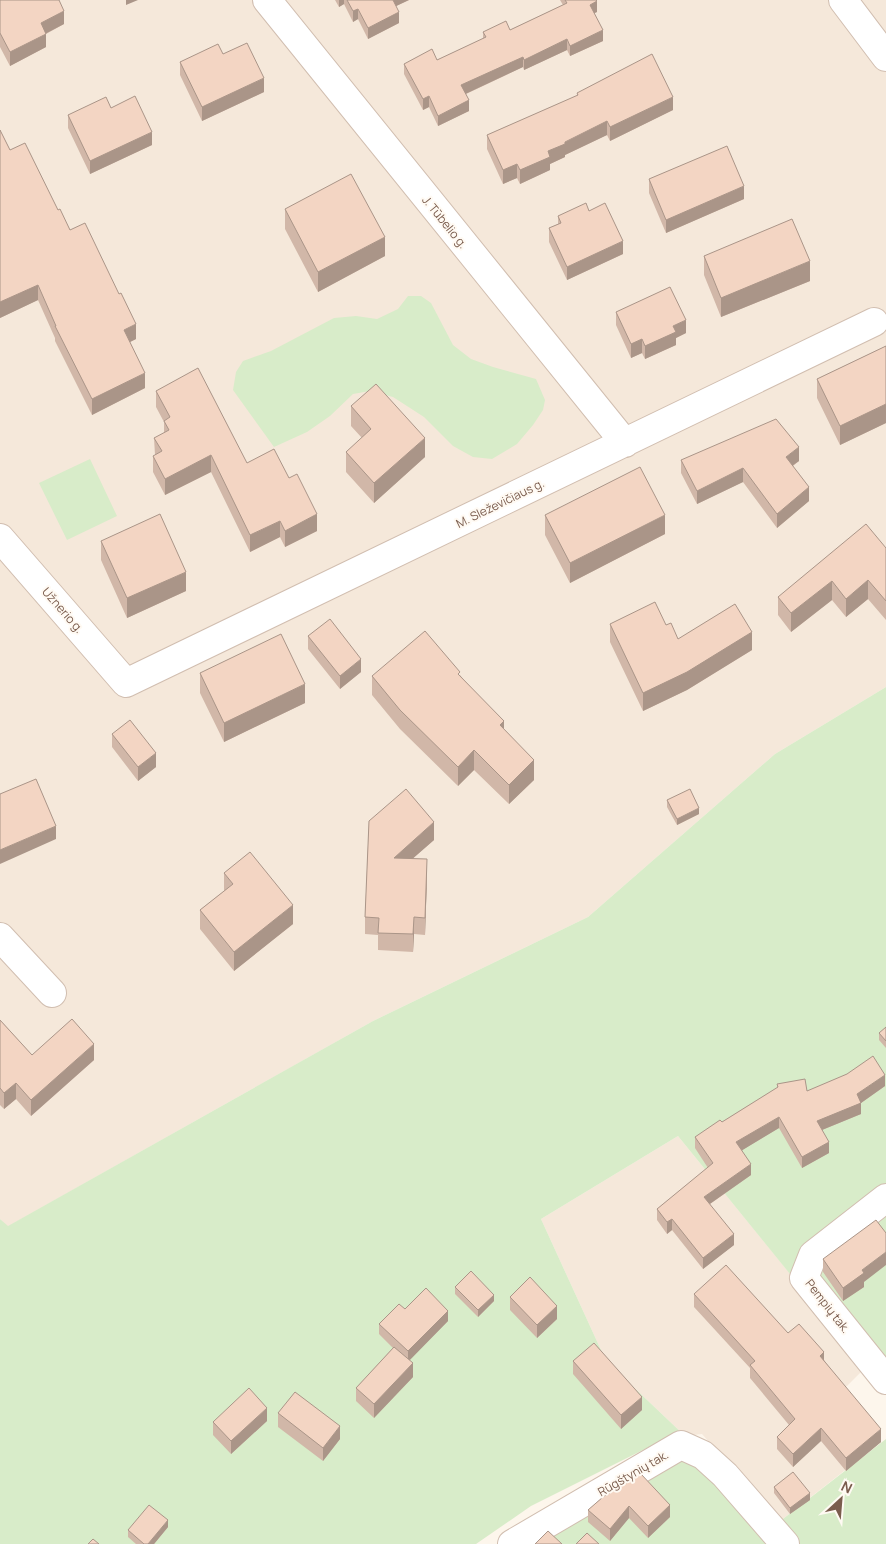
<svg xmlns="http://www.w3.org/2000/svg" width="886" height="1544" font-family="Manrope,sans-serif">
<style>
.residential{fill:#f5e8da}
.green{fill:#d8ecc9}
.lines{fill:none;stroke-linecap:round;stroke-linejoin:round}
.minor-casing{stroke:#d1beb0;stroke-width:30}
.minor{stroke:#fff;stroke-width:28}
.wall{fill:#d1b7a8}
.shaded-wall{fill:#aa9588}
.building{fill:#f3d5c3;stroke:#aa9588}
.labels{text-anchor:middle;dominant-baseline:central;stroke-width:4;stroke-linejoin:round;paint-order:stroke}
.street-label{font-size:12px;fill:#7a5c4d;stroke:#fffaf3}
</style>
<rect width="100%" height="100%" fill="#fdf6ec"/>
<path class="residential" d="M 0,0 L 886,0 L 886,687 L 775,754 L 588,917 L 373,1021 L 7,1227 L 0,1219 Z
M 678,1136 L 866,1367 L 840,1393 L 881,1442 L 779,1522 L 702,1434 L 685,1436 L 606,1361 L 541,1219 Z"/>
<path class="green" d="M 408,296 L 421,296 L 431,303 L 453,345 L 471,359 L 493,367 L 536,379 L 545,400 L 543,410 L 533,425 L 517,444 L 492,459 L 473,457 L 453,446 L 424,417 L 393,397 L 370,391 L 353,394 L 330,416 L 307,432 L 274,447 L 233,390 L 236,372 L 243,361 L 271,351 L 334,318 L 356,316 L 377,319 L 398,309 Z
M 90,459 L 117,516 L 67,540 L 39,483 Z
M 886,687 L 886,1186 L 799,1254 L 790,1274 L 678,1136 L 541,1219 L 606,1361 L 685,1436 L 673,1435 L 531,1506 L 476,1544 L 0,1544 L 0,1219 L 8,1226 L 373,1021 L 588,917 L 775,754 Z
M 886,1210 L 886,1365 L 811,1277 Z
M 886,1439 L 886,1544 L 797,1544 L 779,1522 Z
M 671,1458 L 702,1465 L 769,1544 L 527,1544 Z"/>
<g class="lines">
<g class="minor-casing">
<path id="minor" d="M 267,0 L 625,443
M 843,0 L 886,57
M 0,538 L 126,683 L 874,322
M 0,937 L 52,993
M 886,1198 L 813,1255 L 804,1278 L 886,1380
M 512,1544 L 681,1445 L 703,1455 L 725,1475 L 785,1544"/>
</g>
<use href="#minor" class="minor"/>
</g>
<path class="wall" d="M 0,0 L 64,24 L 46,34 L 46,47 L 10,66 L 0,47 Z
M 335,0 L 409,0 L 396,6 L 399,23 L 368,39 L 358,19 L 353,22 L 344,4 L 339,7 Z
M 560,0 L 596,0 L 597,12 L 594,13 L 603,41 L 570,56 L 567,50 L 524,70 L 523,67 L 466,94 L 469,111 L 438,126 L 429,107 L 423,110 L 404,74 L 404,64 L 437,60 L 483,39 L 483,32 L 510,30 L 563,5 Z
M 223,54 L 264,92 L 202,121 L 180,75 L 180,62 Z
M 577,93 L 673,110 L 610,141 L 607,135 L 565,155 L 565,157 L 550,164 L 550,170 L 520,184 L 517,178 L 503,184 L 487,149 L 487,135 L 577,96 Z
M 111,108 L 152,145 L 90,174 L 68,128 L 68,115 Z
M 0,130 L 10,150 L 58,210 L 136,339 L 130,342 L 145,388 L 92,415 L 55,341 L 55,338 L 38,300 L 0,318 Z
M 649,179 L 744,199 L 666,233 L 649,193 Z
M 285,209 L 385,256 L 318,292 L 285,229 Z
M 558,216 L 623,254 L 567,280 L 549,242 L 549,228 L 558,224 Z
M 704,256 L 810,281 L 721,317 L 704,275 Z
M 616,312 L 686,333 L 676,338 L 676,345 L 645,359 L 642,353 L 631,358 L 616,325 Z
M 886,346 L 886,423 L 840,445 L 817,398 L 817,379 Z
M 156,391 L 247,463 L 317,531 L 285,547 L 280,537 L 250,552 L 211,472 L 165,495 L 153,472 L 153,456 L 155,455 L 154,438 L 164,433 L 164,422 L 156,407 Z
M 351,406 L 425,457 L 374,503 L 346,472 L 346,452 L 362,438 L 351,426 Z
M 681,460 L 799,461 L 793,466 L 809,501 L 777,528 L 743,482 L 697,504 L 681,473 Z
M 545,515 L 665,534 L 570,583 L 545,535 Z
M 101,541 L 186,591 L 127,618 L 101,560 Z
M 886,548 L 886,620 L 868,599 L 846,617 L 832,600 L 791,632 L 778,615 L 778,597 Z
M 610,624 L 678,639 L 752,650 L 687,690 L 643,711 L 610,642 Z
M 308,636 L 361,672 L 340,689 L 308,649 Z
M 200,673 L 305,703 L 224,742 L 200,693 Z
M 460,675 L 504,730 L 534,780 L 509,804 L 474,770 L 458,786 L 400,729 L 372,695 L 372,676 Z
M 112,734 L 156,767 L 138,781 L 112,747 Z
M 667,800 L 699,814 L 677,825 L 667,807 Z
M 369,821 L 434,840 L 412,859 L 427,877 L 425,935 L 414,934 L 413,952 L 378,950 L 378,935 L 365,934 L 365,917 Z
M 224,873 L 293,924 L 234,971 L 200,929 L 200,910 L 224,891 Z
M 0,1020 L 32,1055 L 94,1060 L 31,1116 L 16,1099 L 4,1109 L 0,1105 Z
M 886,1027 L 886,1048 L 879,1040 L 879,1033 Z
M 777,1084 L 807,1091 L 885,1086 L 861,1103 L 861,1114 L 822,1130 L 829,1153 L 802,1168 L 779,1128 L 742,1150 L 751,1175 L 710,1204 L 734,1245 L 703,1269 L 672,1230 L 667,1234 L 657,1220 L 657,1209 L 708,1168 L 695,1148 L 695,1137 L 722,1122 L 777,1088 Z
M 823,1259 L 864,1282 L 864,1287 L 843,1301 L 823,1272 Z
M 455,1287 L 494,1301 L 478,1317 L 455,1294 Z
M 694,1294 L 788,1333 L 824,1360 L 881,1442 L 846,1471 L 821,1441 L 793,1467 L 777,1449 L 777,1437 L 789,1425 L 750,1378 L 750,1368 L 694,1307 Z
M 510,1297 L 557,1319 L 537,1338 L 510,1310 Z
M 405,1309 L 448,1321 L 409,1360 L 413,1377 L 374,1418 L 356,1401 L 356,1388 L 393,1348 L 379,1334 L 379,1324 Z
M 573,1361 L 642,1410 L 621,1429 L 573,1374 Z
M 278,1413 L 340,1439 L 323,1461 L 278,1427 Z
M 267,1421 L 231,1454 L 213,1435 L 213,1422 Z
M 774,1487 L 810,1500 L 790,1514 L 774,1493 Z
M 603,1497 L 670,1517 L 648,1538 L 629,1518 L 610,1541 L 588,1522 L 588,1510 Z
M 168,1527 L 154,1544 L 136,1544 L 128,1537 L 128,1530 Z"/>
<path class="shaded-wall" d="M 126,0 L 138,0 L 126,5 Z
M 339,0 L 344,0 L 344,4 L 339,7 Z
M 392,0 L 409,0 L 392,8 Z
M 597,1 L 597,12 L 590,15 L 590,5 Z
M 358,9 L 358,19 L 353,22 L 353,11 Z
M 64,11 L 64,24 L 41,36 L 41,23 Z
M 399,12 L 399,23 L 368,39 L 368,28 Z
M 603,30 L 603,41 L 570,56 L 570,46 Z
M 46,34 L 46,47 L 10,66 L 10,52 Z
M 567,39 L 567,50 L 524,70 L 524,60 Z
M 523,57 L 523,67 L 461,96 L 461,85 Z
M 264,78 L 264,92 L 202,121 L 202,107 Z
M 429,96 L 429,107 L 423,110 L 423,99 Z
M 673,97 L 673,110 L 610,141 L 610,127 Z
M 469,100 L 469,111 L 438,126 L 438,116 Z
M 607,121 L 607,135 L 565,155 L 565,157 L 550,164 L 550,170 L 520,184 L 520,170 L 548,151 Z
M 152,132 L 152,145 L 90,174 L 90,161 Z
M 517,164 L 517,178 L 503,184 L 503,170 Z
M 744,186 L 744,199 L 666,233 L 666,220 Z
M 385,237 L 385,256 L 318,292 L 318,272 Z
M 623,241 L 623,254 L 567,280 L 567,267 Z
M 810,261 L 810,281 L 721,317 L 721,298 Z
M 38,285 L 38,300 L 0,318 L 0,302 Z
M 686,320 L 686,333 L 676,338 L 676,345 L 645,359 L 645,346 L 673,326 Z
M 136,324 L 136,339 L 124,345 L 124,330 Z
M 642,339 L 642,353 L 631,358 L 631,344 Z
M 145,373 L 145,388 L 92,415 L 92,399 Z
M 886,404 L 886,423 L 840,445 L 840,426 Z
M 425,438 L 425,457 L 374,503 L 374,483 Z
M 799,447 L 799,461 L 786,470 L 786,457 Z
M 211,455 L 211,472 L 165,495 L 165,479 Z
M 743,468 L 743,482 L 697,504 L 697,491 Z
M 809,487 L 809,501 L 777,528 L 777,514 Z
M 317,514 L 317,531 L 285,547 L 285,531 Z
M 665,515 L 665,534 L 570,583 L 570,563 Z
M 280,521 L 280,537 L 250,552 L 250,535 Z
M 186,572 L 186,591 L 127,618 L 127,598 Z
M 868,580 L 868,599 L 846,617 L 846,599 Z
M 832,581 L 832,600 L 791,632 L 791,613 Z
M 752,632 L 752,650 L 687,690 L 643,711 L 643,693 Z
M 361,659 L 361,672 L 340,689 L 340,676 Z
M 305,684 L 305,703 L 224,742 L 224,723 Z
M 504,721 L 504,740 L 500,725 Z
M 474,750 L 474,770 L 458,786 L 458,767 Z
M 156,753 L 156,767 L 138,781 L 138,767 Z
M 534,760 L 534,780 L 509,804 L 509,785 Z
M 699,808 L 699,814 L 677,825 L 677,819 Z
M 434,822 L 434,840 L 394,875 L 394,858 Z
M 56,826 L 56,839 L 0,864 L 0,850 Z
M 427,859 L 427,877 L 425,935 L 425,918 Z
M 293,905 L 293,924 L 234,971 L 234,952 Z
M 414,917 L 414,934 L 413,952 L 413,934 Z
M 94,1044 L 94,1060 L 31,1116 L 31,1100 Z
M 885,1075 L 885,1086 L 861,1103 L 861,1114 L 817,1132 L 817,1121 Z
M 16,1083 L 16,1099 L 4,1109 L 4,1093 Z
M 779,1117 L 779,1128 L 736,1154 L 736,1142 Z
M 829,1142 L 829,1153 L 802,1168 L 802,1157 Z
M 751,1164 L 751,1175 L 704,1208 L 704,1197 Z
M 672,1219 L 672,1230 L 667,1234 L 667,1222 Z
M 734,1234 L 734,1245 L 703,1269 L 703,1258 Z
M 886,1252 L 886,1265 L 864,1282 L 864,1287 L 843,1301 L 843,1288 L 862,1270 Z
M 494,1295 L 494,1301 L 478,1317 L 478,1310 Z
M 557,1306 L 557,1319 L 537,1338 L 537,1325 Z
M 448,1311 L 448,1321 L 408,1362 L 408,1351 Z
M 824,1352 L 824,1365 L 820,1356 Z
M 413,1363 L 413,1377 L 374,1418 L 374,1404 Z
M 642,1397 L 642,1410 L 621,1429 L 621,1415 Z
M 267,1408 L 267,1421 L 231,1454 L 231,1441 Z
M 340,1426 L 340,1439 L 323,1461 L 323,1448 Z
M 821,1428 L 821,1441 L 793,1467 L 793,1454 Z
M 881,1429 L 881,1442 L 846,1471 L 846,1458 Z
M 810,1493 L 810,1500 L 790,1514 L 790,1508 Z
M 670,1505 L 670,1517 L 648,1538 L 648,1526 Z
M 629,1506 L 629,1518 L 610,1541 L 610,1529 Z
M 168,1520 L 168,1527 L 154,1544 L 148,1544 Z"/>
<path class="building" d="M 0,0 L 59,0 L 64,11 L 41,23 L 46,34 L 10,52 L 0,33 Z
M 347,0 L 393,0 L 399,12 L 368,28 L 358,9 L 353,11 Z
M 565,0 L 596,0 L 597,1 L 590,5 L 603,30 L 570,46 L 567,39 L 524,60 L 523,57 L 461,85 L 469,100 L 438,116 L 429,96 L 423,99 L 404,64 L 432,49 L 437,60 L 486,37 L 483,32 L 506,21 L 510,30 L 567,3 Z
M 247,43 L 264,78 L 202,107 L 180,62 L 218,44 L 223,54 Z
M 652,54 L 673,97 L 610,127 L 607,121 L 565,142 L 565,144 L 548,151 L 550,157 L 520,170 L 517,164 L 503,170 L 487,135 L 578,95 L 577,93 Z
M 135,96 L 152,132 L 90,161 L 68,115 L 106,97 L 111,108 Z
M 0,130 L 10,150 L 25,143 L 58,210 L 60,209 L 70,230 L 85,223 L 119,294 L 121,293 L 136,324 L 124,330 L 145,373 L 92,399 L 55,326 L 56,326 L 38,285 L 0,302 Z
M 727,146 L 744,186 L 666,220 L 649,179 Z
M 351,174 L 385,237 L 318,272 L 285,209 Z
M 586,203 L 589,211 L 605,203 L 623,241 L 567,267 L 549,228 L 561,223 L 558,216 Z
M 792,219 L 810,261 L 721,298 L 704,256 Z
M 670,287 L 686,320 L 673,326 L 676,332 L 645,346 L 642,339 L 631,344 L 616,312 Z
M 886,346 L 886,404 L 840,426 L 817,379 Z
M 198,368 L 247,463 L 274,449 L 289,478 L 297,474 L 317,514 L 285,531 L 280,521 L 250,535 L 211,455 L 165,479 L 153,456 L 162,451 L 154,438 L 169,430 L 164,421 L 170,417 L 156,391 Z
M 376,384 L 425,438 L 374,483 L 346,452 L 371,429 L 351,406 Z
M 776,419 L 799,447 L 786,457 L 809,487 L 777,514 L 743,468 L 697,491 L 681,460 Z
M 640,467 L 665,515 L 570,563 L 545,515 Z
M 160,514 L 186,572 L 127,598 L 101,541 Z
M 866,524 L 886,548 L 886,601 L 868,580 L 846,599 L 832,581 L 791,613 L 778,597 Z
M 655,602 L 666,625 L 671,623 L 678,639 L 735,604 L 752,632 L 687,672 L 643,693 L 610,624 Z
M 330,619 L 361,659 L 340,676 L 308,636 Z
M 425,631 L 460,672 L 458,674 L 504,721 L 500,725 L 534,760 L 509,785 L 474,750 L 458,767 L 400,710 L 372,676 Z
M 281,634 L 305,684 L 224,723 L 200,673 Z
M 130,720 L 156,753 L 138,767 L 112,734 Z
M 36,779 L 56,826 L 0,850 L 0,794 Z
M 406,789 L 434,822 L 394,858 L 427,859 L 425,918 L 414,917 L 413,934 L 378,933 L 379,918 L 365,917 L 369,821 Z
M 690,789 L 699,808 L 677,819 L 667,800 Z
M 250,852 L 293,905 L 234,952 L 200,910 L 233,884 L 224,873 Z
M 72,1019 L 94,1044 L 31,1100 L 16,1083 L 4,1093 L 0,1088 L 0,1020 L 32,1055 Z
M 886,1027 L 886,1041 L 879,1033 Z
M 873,1056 L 885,1075 L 857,1094 L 861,1103 L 817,1121 L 829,1142 L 802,1157 L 779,1117 L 736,1142 L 751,1164 L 704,1197 L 734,1234 L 703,1258 L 672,1219 L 667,1222 L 657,1209 L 713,1163 L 695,1137 L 720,1120 L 722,1122 L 778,1087 L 777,1084 L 805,1079 L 807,1091 L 847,1074 Z
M 876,1220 L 886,1233 L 886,1252 L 862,1270 L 864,1273 L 843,1288 L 823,1259 Z
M 726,1265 L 788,1333 L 799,1324 L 824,1352 L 820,1356 L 881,1429 L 846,1458 L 821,1428 L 793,1454 L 777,1437 L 795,1419 L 750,1365 L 755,1361 L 694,1294 Z
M 471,1271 L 494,1295 L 478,1310 L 455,1287 Z
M 530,1277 L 557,1306 L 537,1325 L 510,1297 Z
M 426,1288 L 448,1311 L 408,1351 L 379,1324 L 399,1304 L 405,1309 Z
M 594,1343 L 642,1397 L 621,1415 L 573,1361 Z
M 394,1347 L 413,1363 L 374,1404 L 356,1388 Z
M 249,1388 L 267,1408 L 231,1441 L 213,1422 Z
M 295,1392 L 340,1426 L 323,1448 L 278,1413 Z
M 793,1472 L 810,1493 L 790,1508 L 774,1487 Z
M 641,1474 L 670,1505 L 648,1526 L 629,1506 L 610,1529 L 588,1510 L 603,1497 Z
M 149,1505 L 168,1520 L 148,1544 L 144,1544 L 128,1530 Z
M 548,1531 L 562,1544 L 535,1544 Z
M 587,1533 L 599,1544 L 576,1544 Z
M 93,1539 L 99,1544 L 88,1544 Z"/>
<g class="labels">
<g class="street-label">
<text transform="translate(445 222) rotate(51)">J. Tūbelio g.</text>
<text transform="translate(500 503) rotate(-26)">M. Sleževičiaus g.</text>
<text transform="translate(63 610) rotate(49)">Užnerio g.</text>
<text transform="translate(828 1306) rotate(52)">Pempių tak.</text>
<text transform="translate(633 1473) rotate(-30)">Rūgštynių tak.</text>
</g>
</g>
<g transform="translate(841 1499) rotate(26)" stroke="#fffaf3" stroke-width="4" paint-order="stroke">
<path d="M0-4L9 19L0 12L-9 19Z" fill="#7a5c4d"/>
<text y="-8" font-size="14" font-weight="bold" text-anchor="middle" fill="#7a5c4d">N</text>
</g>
</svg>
